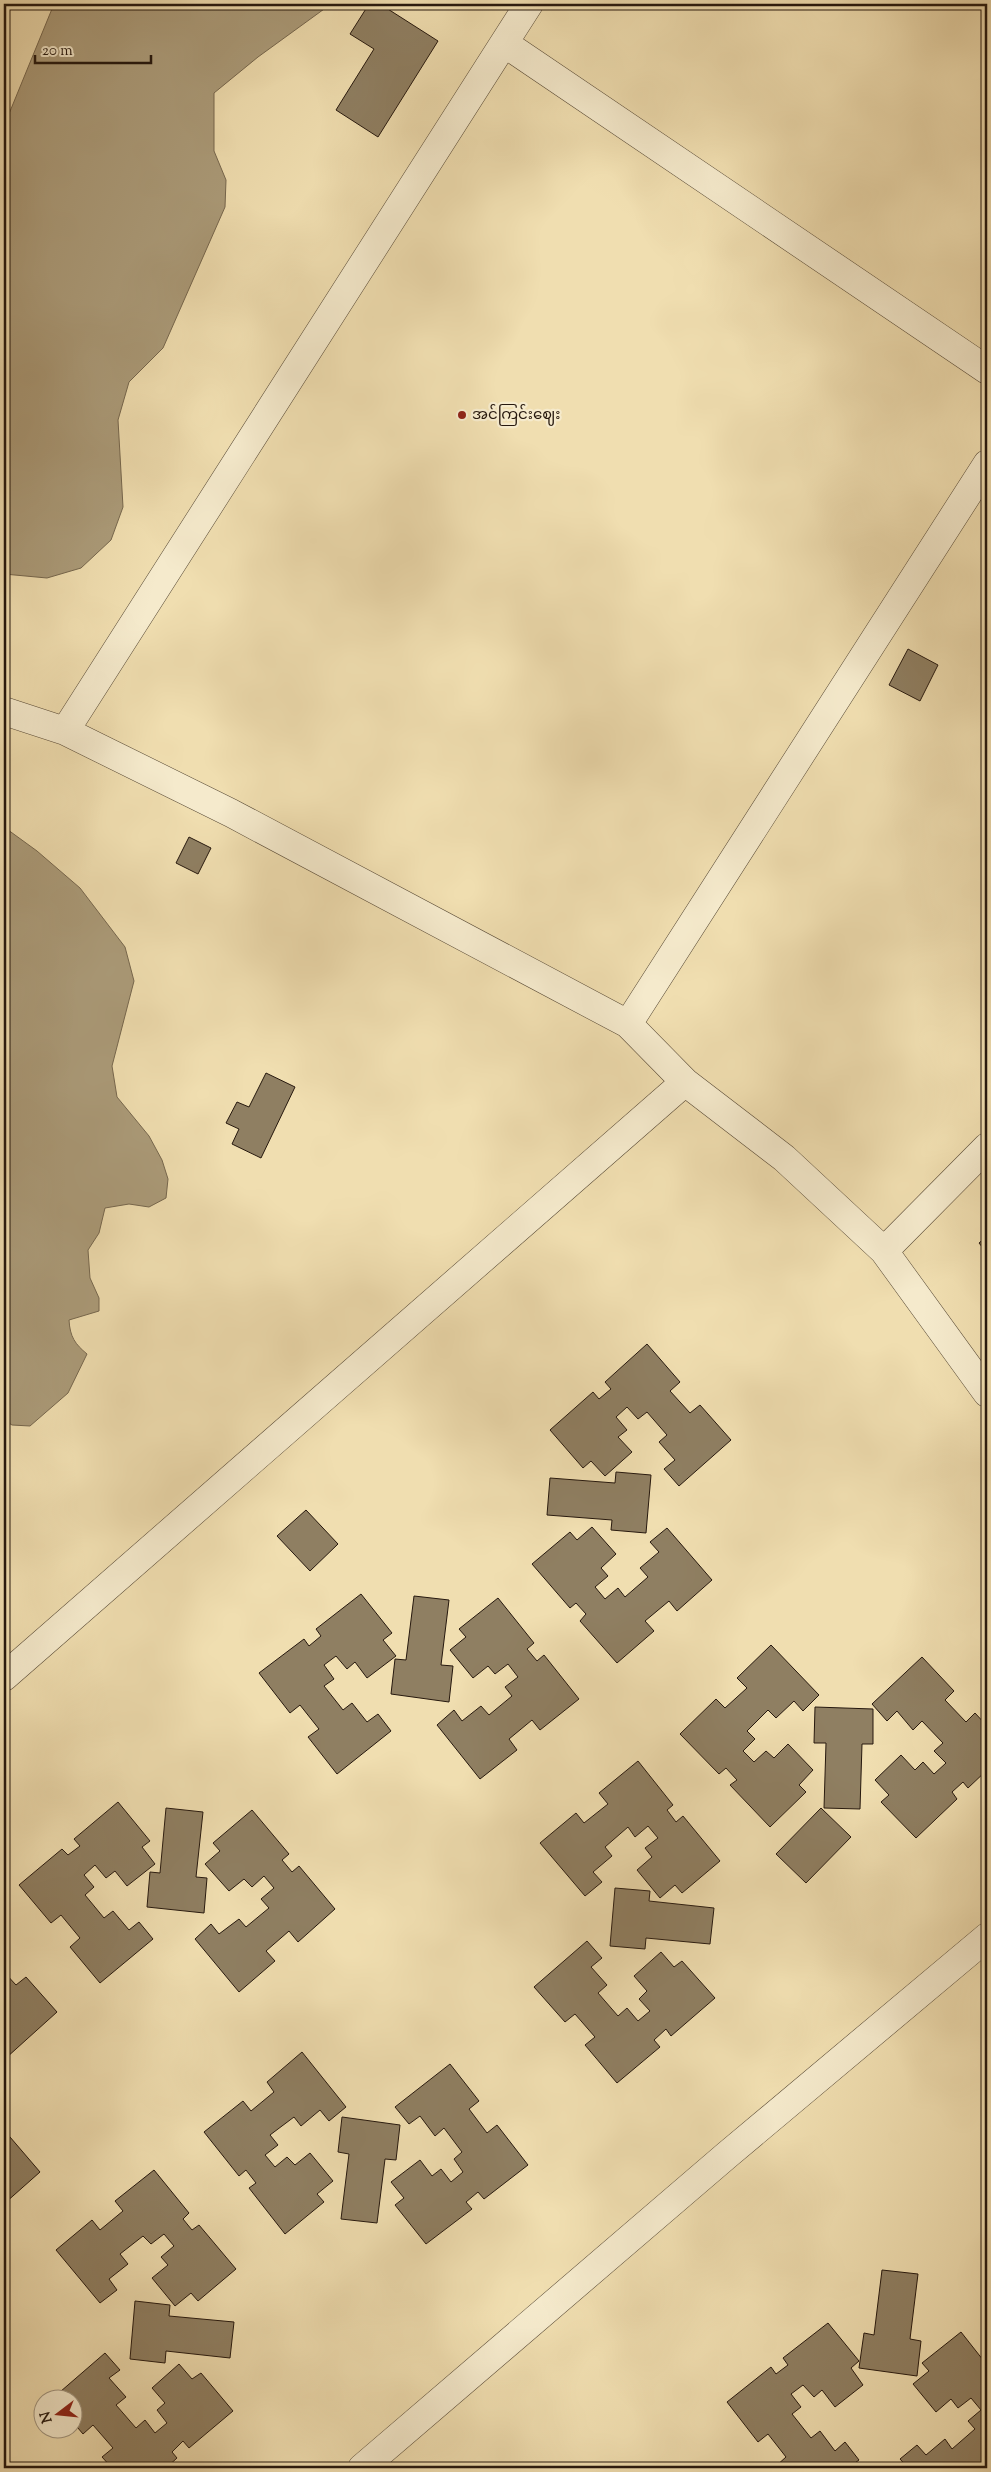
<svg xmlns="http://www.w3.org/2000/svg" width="991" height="2472" font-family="'Sorts Mill Goudy','Noto Sans Myanmar',serif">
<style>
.water{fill:#ab9b79;stroke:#76674e}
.building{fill:#8f7f62;stroke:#26180e}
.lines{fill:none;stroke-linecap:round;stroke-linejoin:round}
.street-casing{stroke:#584a36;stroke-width:29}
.street{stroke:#f5eacc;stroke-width:28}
.poi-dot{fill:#8f2418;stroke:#f5eacc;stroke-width:2}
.labels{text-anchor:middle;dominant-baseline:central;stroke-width:4.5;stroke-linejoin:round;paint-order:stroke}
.poi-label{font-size:15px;fill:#26180e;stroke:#f5eacc;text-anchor:start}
</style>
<rect width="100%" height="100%" fill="#f0deb0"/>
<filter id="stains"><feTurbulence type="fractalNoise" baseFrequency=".004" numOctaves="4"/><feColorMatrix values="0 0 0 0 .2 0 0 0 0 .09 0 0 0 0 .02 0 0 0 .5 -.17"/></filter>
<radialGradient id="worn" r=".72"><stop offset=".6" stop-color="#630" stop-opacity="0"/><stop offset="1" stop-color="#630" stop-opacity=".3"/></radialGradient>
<path class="water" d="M 54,4 L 331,4 L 258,57 L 214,93 L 214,151 L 226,180 L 225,207 L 163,348 L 129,382 L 118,420 L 123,507 L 111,540 L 81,568 L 47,578 L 4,574 L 4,126 Z
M 4,827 L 37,851 L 80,888 L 125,947 L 134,981 L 112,1066 L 117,1097 L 149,1136 L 162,1160 L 168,1179 L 166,1198 L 149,1207 L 129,1204 L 105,1208 L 99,1233 L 88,1250 L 90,1278 L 99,1298 L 99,1311 L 69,1320 C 70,1337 75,1344 87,1354 L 68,1393 L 30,1426 L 12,1425 L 4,1420 Z"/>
<path class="building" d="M 369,4 L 380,4 L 438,41 L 378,137 L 336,110 L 374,49 L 350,34 Z
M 908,649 L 938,665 L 920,701 L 889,685 Z
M 189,837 L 211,848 L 198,874 L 176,863 Z
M 266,1073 L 295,1087 L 261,1158 L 232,1144 L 239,1129 L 226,1123 L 237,1102 L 249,1107 Z
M 987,1236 L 987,1253 L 979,1243 Z
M 647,1344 L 680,1382 L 670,1391 L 690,1413 L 700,1405 L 731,1440 L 679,1486 L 664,1469 L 675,1460 L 659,1442 L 667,1435 L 647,1412 L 638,1419 L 627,1407 L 616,1417 L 627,1430 L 618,1437 L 632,1452 L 605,1476 L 591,1461 L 583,1468 L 550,1430 L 593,1392 L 599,1399 L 611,1389 L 605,1382 Z
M 616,1472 L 651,1475 L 646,1533 L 611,1530 L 612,1520 L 547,1515 L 550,1478 L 615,1483 Z
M 306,1510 L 338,1544 L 310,1571 L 277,1536 Z
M 592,1527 L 616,1554 L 601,1568 L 608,1576 L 595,1587 L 605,1599 L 618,1588 L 625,1597 L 648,1577 L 640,1568 L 659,1552 L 650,1542 L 667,1528 L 712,1580 L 677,1611 L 669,1601 L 645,1621 L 654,1631 L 617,1663 L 580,1621 L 586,1614 L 576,1603 L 570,1608 L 532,1564 L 570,1532 L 577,1540 Z
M 361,1594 L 392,1633 L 383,1640 L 396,1656 L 367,1678 L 355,1662 L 347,1669 L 336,1656 L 324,1665 L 334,1679 L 324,1686 L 343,1710 L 352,1703 L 367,1722 L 378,1714 L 391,1731 L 337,1774 L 308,1737 L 319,1729 L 300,1705 L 290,1713 L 259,1673 L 304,1639 L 309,1646 L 321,1636 L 316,1629 Z
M 414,1596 L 449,1600 L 441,1665 L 453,1666 L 449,1702 L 391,1694 L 395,1659 L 406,1660 Z
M 498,1598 L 534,1643 L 527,1649 L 537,1661 L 544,1655 L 579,1699 L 540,1730 L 532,1720 L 509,1739 L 517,1750 L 480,1779 L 437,1725 L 454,1710 L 462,1721 L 481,1706 L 489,1715 L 512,1696 L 505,1687 L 518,1677 L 508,1664 L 495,1674 L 488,1666 L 473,1678 L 450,1650 L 466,1637 L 459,1629 Z
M 771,1645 L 819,1695 L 803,1711 L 794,1701 L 776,1718 L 768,1710 L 747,1731 L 755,1739 L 743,1751 L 754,1762 L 766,1751 L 774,1758 L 788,1744 L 813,1770 L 799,1785 L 806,1792 L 770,1827 L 730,1785 L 737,1780 L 726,1768 L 719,1774 L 680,1734 L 716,1699 L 725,1708 L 747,1688 L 737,1678 Z
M 922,1657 L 954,1691 L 945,1700 L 966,1722 L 975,1713 L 987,1726 L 987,1770 L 968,1788 L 963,1782 L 952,1792 L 957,1799 L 916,1838 L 881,1802 L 889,1795 L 875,1780 L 901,1755 L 915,1770 L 923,1762 L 934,1774 L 946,1763 L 934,1751 L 943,1743 L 922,1721 L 913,1730 L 897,1711 L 887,1721 L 872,1704 Z
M 815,1707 L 873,1709 L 873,1744 L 862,1744 L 860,1809 L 824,1808 L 826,1743 L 814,1743 Z
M 638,1761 L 673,1805 L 667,1810 L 676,1822 L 683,1816 L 720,1861 L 682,1893 L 675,1885 L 660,1898 L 637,1870 L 652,1857 L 645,1848 L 658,1838 L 648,1826 L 635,1837 L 628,1827 L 605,1847 L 612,1856 L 593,1872 L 602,1882 L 585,1896 L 540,1843 L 576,1813 L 584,1823 L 608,1804 L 599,1793 Z
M 118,1802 L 150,1841 L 142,1847 L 155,1864 L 127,1886 L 115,1871 L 106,1878 L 95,1865 L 84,1875 L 94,1887 L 85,1895 L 104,1918 L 113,1911 L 129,1930 L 139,1922 L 153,1939 L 100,1983 L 70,1947 L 80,1938 L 61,1915 L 51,1923 L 19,1885 L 62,1849 L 68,1855 L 80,1846 L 74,1839 Z
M 166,1808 L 203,1812 L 196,1877 L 207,1878 L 204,1913 L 147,1907 L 150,1872 L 160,1873 Z
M 821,1808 L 851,1837 L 806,1883 L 776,1854 Z
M 252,1810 L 289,1854 L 282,1860 L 292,1872 L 299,1866 L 335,1909 L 298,1942 L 289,1931 L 266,1951 L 275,1961 L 239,1992 L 195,1939 L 211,1924 L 219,1934 L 239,1919 L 246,1927 L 269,1908 L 261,1899 L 274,1888 L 264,1876 L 252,1887 L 244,1879 L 229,1891 L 205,1864 L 220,1851 L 213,1843 Z
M 615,1888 L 650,1891 L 649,1901 L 714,1908 L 710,1944 L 646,1938 L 645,1949 L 610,1946 Z
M 587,1941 L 602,1958 L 591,1967 L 607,1985 L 598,1993 L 618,2016 L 627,2008 L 638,2021 L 650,2011 L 639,1999 L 647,1991 L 634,1976 L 661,1952 L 674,1967 L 682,1961 L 715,1998 L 671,2036 L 666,2029 L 654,2040 L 660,2047 L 617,2083 L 585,2045 L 595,2037 L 575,2014 L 565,2022 L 534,1987 Z
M 4,1972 L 16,1985 L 26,1977 L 57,2012 L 6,2058 L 4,2056 Z
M 302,2052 L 346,2107 L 329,2121 L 320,2110 L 301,2126 L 294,2117 L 270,2135 L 278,2145 L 265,2155 L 275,2167 L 287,2157 L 295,2165 L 310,2153 L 333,2181 L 317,2194 L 324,2202 L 285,2234 L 249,2188 L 256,2183 L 246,2170 L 239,2176 L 204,2132 L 243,2101 L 251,2111 L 274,2092 L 267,2082 Z
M 450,2064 L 479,2101 L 469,2109 L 487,2133 L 497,2125 L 528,2165 L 484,2199 L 478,2192 L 466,2202 L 472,2209 L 426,2244 L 395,2205 L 404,2198 L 391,2182 L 420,2160 L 432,2176 L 441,2169 L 451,2182 L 463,2172 L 454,2159 L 462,2152 L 444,2128 L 435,2136 L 420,2116 L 409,2124 L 395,2107 Z
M 342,2117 L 400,2125 L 396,2160 L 385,2159 L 377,2223 L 341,2219 L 349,2154 L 338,2152 Z
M 4,2130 L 40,2172 L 5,2203 L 4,2202 Z
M 154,2170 L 189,2213 L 183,2219 L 192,2230 L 199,2225 L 236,2269 L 198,2301 L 191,2293 L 175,2306 L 152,2278 L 168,2265 L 161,2257 L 174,2246 L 164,2234 L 151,2244 L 143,2236 L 120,2254 L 128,2264 L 109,2279 L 117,2290 L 100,2303 L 56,2250 L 92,2220 L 100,2230 L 123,2211 L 115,2201 Z
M 882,2270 L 918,2274 L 910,2339 L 921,2341 L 917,2376 L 859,2368 L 864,2333 L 874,2335 Z
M 135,2301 L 170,2305 L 169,2316 L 234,2322 L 230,2358 L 166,2351 L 165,2363 L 130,2359 Z
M 828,2323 L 859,2361 L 851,2368 L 863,2385 L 835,2407 L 822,2390 L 814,2397 L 803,2385 L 791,2394 L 801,2407 L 792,2414 L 811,2438 L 820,2431 L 835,2451 L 845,2442 L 859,2460 L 848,2468 L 778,2468 L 776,2466 L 786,2457 L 768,2434 L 758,2442 L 727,2402 L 771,2367 L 776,2374 L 788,2365 L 783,2358 Z
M 961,2332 L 987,2365 L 987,2461 L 978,2468 L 908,2468 L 900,2459 L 917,2445 L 926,2455 L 945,2439 L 952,2449 L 975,2429 L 968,2421 L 981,2410 L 971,2398 L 958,2408 L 951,2399 L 936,2412 L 913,2384 L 929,2371 L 922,2363 Z
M 105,2353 L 120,2370 L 109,2378 L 126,2397 L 116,2405 L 136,2428 L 145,2420 L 155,2433 L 167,2423 L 157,2410 L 165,2403 L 152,2388 L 179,2364 L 192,2379 L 201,2373 L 233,2411 L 189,2448 L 183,2441 L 172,2452 L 177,2458 L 166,2468 L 112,2468 L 102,2457 L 113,2448 L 93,2425 L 83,2434 L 72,2421 L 72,2400 L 53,2398 Z"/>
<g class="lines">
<g class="street-casing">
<path id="street" d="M 529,4 L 504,43 L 987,370
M 4,711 L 65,731 L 231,813 L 628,1024 L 685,1082 L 784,1158 L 884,1251 L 987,1393
M 65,731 L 504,43
M 628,1024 L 987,464
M 884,1251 L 987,1147
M 4,1677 L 685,1082
M 362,2468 L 727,2155 L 987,1937"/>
</g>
<use href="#street" class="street"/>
</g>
<circle class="poi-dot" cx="462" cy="415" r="5"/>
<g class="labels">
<g class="poi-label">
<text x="472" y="415">အင်ကြင်းဈေး</text>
</g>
</g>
<rect width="991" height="2472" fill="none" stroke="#f0deb0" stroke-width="20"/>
<rect x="5" y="5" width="981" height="2462" fill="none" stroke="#26180e" stroke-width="2.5"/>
<rect x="10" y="10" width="971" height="2452" fill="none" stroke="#26180e"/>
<g transform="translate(58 2414) rotate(254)"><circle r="24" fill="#f5eacc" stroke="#a29680"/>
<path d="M0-4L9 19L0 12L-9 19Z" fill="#8f2418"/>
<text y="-8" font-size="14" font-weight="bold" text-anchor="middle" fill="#26180e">N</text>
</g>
<path d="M35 55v8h116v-8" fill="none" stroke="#26180e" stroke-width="2.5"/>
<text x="42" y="55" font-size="15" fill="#26180e" stroke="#f5eacc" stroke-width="4" paint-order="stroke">20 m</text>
<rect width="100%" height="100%" filter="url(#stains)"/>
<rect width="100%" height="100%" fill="url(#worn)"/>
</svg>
